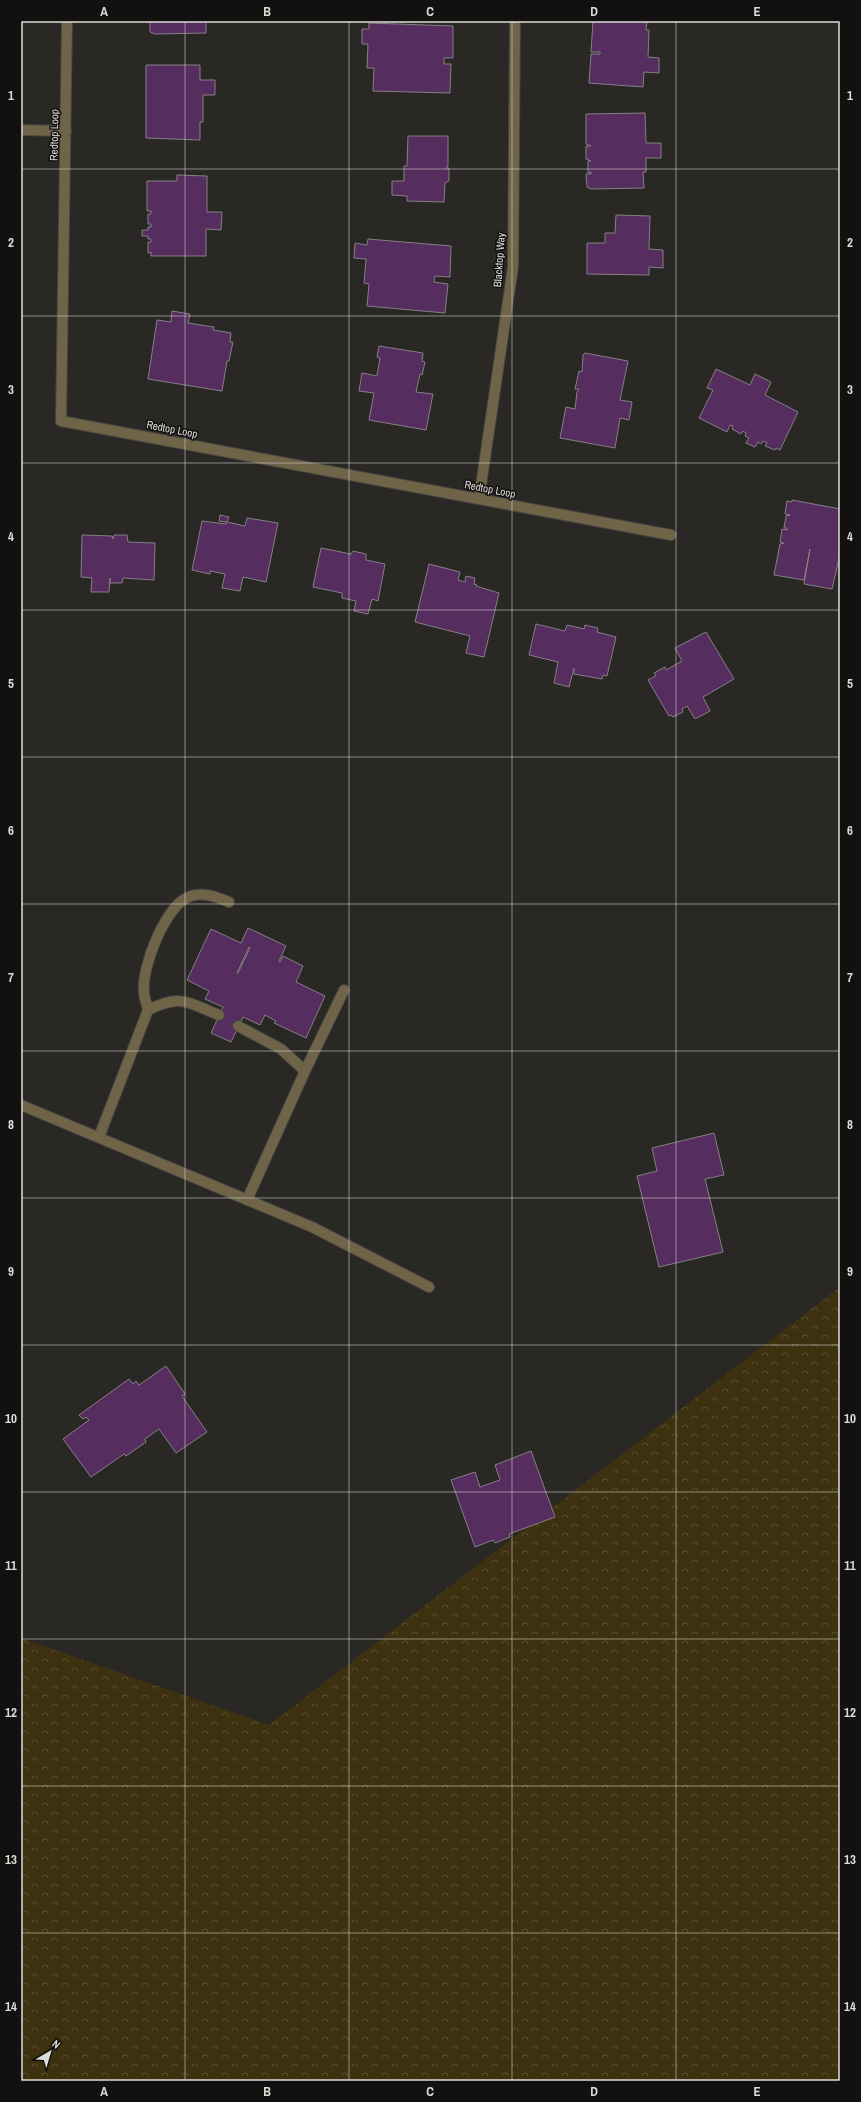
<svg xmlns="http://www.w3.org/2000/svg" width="861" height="2102" font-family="'Archivo Narrow',sans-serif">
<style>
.forest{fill:url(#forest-crowns)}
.building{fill:#552d5f;stroke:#848085;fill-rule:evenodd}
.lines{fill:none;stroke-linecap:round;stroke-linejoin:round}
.lane-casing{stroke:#474541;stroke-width:12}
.street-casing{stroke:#474541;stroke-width:12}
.lane{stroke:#6f6448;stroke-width:10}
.street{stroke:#6f6448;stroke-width:10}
.grid{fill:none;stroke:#dddcd9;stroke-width:1;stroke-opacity:0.55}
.labels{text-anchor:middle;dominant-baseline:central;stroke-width:3;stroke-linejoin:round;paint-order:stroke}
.street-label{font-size:11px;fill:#dddcd9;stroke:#12110f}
.neatline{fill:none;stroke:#dddcd9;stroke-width:1.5}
.grid-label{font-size:13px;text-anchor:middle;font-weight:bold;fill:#dddcd9}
</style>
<defs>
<pattern id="forest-crowns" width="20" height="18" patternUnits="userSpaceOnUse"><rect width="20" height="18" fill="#3d310f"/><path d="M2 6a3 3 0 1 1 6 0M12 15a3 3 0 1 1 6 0" fill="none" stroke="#594e31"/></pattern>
</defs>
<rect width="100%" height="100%" fill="#2a2824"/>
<path class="forest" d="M 840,1287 L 840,2081 L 21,2081 L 21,1638 L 269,1725 Z"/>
<path class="building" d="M 150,21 L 206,21 L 206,33 L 155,34 L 150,32 Z
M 593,21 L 647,21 L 646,30 L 649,30 L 648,57 L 659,58 L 659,73 L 644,72 L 643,87 L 589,83 L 591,54 L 600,54 L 600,52 L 591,52 Z
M 369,23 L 453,26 L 453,58 L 444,58 L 444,64 L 451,64 L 450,93 L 373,91 L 374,68 L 367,68 L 368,44 L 362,44 L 362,29 L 369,29 Z
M 146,65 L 200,65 L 200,80 L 215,80 L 215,95 L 203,95 L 203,122 L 200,122 L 200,140 L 146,138 Z
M 645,113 L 646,143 L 661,143 L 661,158 L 646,158 L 646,172 L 643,172 L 644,188 L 591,189 L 587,187 L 586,174 L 591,174 L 591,172 L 588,173 L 588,161 L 591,161 L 586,159 L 586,146 L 591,146 L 586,144 L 586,114 Z
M 408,136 L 448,136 L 448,166 L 446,168 L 449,168 L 449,181 L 445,183 L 444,202 L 407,201 L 407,196 L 392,195 L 392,181 L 404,181 L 404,166 L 407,166 Z
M 177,175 L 207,176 L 207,212 L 222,212 L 221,230 L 206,229 L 206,256 L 151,256 L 151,252 L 148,253 L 148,242 L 151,242 L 151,239 L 148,239 L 148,236 L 142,236 L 142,230 L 148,230 L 148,227 L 151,227 L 151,224 L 148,224 L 148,214 L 151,214 L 151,211 L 147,211 L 147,181 L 177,181 Z
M 616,215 L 650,216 L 649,249 L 663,250 L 663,268 L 649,267 L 649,275 L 587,274 L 587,243 L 605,243 L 605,233 L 615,233 Z
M 368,239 L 451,246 L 450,277 L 435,276 L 434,282 L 448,284 L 445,313 L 367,306 L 369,284 L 364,283 L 366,259 L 354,258 L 355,243 L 367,245 Z
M 172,311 L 190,314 L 188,323 L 214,327 L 213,330 L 231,333 L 230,342 L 233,342 L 229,361 L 227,361 L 222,391 L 148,379 L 157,320 L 171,322 Z
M 379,346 L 423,353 L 422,361 L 425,362 L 422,375 L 420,374 L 416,392 L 433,394 L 426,430 L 369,420 L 374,393 L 359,391 L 362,373 L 377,376 L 380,358 L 377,357 Z
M 585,353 L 628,361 L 620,400 L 632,402 L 629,420 L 620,418 L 615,448 L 560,438 L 566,407 L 575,409 L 577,392 L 579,389 L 575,389 L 579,371 L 582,372 L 583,355 Z
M 716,369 L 750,385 L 755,374 L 771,382 L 765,395 L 798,412 L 780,450 L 776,448 L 775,450 L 765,446 L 767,443 L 763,441 L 761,444 L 758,442 L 755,447 L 746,443 L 749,438 L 745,436 L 746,433 L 743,431 L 741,434 L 732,429 L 733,426 L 730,425 L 727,432 L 699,418 L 713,390 L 707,388 Z
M 792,500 L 840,509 L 840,554 L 832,589 L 804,584 L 810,549 L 804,580 L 774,575 L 780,544 L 784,543 L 780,542 L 782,529 L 787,530 L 787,528 L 784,528 L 786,516 L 790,515 L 785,514 L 787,501 L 792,502 Z
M 220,515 L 229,517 L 227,522 L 245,526 L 247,518 L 278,523 L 266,582 L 243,577 L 240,591 L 222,588 L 225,574 L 210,571 L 210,574 L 192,570 L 202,521 L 226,524 L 226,522 L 219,521 Z
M 82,535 L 112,536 L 113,539 L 114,535 L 127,535 L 128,542 L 155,543 L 154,580 L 123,578 L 122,583 L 110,583 L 110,578 L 109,592 L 91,592 L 92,578 L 81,577 Z
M 321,548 L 351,554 L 350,555 L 353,551 L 366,554 L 366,560 L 385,564 L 378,601 L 372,599 L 368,614 L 354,611 L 356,601 L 342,598 L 342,593 L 313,587 Z
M 429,564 L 460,572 L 458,580 L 465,582 L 466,576 L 475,578 L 474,584 L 477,585 L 476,586 L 499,593 L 484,657 L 466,653 L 470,636 L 415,622 Z
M 536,624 L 565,631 L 567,625 L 584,629 L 585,625 L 598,628 L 597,632 L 616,637 L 607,676 L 603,675 L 602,679 L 574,674 L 574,668 L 569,687 L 554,683 L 558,662 L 529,655 Z
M 706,632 L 734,679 L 703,697 L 710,711 L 695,719 L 687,706 L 682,709 L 683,712 L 673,717 L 671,715 L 669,716 L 648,680 L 656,676 L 654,673 L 665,667 L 666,670 L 682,661 L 675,648 Z
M 248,928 L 286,946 L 279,961 L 280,962 L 283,956 L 303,966 L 296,982 L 325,996 L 306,1038 L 274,1023 L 276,1021 L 265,1015 L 260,1025 L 243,1017 L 231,1042 L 211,1033 L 223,1007 L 205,999 L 209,991 L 187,980 L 211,929 L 241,943 ZM 249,947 L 250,948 L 238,973 L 237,973 Z
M 714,1133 L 724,1175 L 705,1179 L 723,1252 L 659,1267 L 637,1176 L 657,1171 L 652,1148 Z
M 166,1366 L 185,1394 L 182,1396 L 207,1432 L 176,1453 L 159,1429 L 145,1439 L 146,1442 L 126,1456 L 124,1454 L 91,1477 L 63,1439 L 89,1420 L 86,1417 L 83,1419 L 79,1415 L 129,1379 L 133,1384 L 136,1381 L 139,1385 Z
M 531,1451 L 555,1517 L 509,1534 L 510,1537 L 495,1543 L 493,1540 L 475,1547 L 451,1480 L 475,1472 L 480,1487 L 500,1480 L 495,1465 Z"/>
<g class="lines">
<g class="lane-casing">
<path id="lane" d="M 148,1010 C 147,1004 144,998 144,992 C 141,968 166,903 191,896 C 205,892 216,897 229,902
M 238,1026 L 281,1049 L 305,1071 L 247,1200
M 305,1071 L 344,990
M 99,1137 L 148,1010 C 182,994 186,1002 219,1015"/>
</g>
<g class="street-casing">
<path id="street" d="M 67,21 L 61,421 L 671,535
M 21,130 L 66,131
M 479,499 L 513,267 L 515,21
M 21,1105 L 312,1227 L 429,1287"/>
</g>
<use href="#lane" class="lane"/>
<use href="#street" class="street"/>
</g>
<path class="grid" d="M 185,21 L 185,2081M 349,21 L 349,2081M 512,21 L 512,2081M 676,21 L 676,2081M 21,169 L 840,169M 21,316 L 840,316M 21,463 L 840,463M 21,610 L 840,610M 21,757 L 840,757M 21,904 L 840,904M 21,1051 L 840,1051M 21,1198 L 840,1198M 21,1345 L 840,1345M 21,1492 L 840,1492M 21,1639 L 840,1639M 21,1786 L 840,1786M 21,1933 L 840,1933"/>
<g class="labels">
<g class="street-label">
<text transform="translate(54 135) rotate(-89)">Redtop Loop</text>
<text transform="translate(499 260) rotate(-86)">Blacktop Way</text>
<text transform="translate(172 429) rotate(11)">Redtop Loop</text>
<text transform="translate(490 489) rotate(11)">Redtop Loop</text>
</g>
</g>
<rect width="861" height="2102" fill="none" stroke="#12110f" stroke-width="44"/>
<g transform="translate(50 2052) rotate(38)" stroke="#12110f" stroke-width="3" paint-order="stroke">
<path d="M0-3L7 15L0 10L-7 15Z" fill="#dddcd9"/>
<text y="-6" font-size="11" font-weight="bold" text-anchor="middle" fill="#dddcd9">N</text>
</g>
<rect x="22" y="22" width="817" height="2058" class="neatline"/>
<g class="grid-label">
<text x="104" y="16">A</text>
<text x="267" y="16">B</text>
<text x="430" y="16">C</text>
<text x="594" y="16">D</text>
<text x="757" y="16">E</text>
<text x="11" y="100">1</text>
<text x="850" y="100">1</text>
<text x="11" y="247">2</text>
<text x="850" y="247">2</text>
<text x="11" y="394">3</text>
<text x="850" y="394">3</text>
<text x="11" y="541">4</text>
<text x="850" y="541">4</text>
<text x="11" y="688">5</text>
<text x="850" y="688">5</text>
<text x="11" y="835">6</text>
<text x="850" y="835">6</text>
<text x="11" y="982">7</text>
<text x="850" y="982">7</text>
<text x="11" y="1129">8</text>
<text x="850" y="1129">8</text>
<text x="11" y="1276">9</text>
<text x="850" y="1276">9</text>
<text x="11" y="1423">10</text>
<text x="850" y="1423">10</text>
<text x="11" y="1570">11</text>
<text x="850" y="1570">11</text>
<text x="11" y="1717">12</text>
<text x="850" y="1717">12</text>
<text x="11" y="1864">13</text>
<text x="850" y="1864">13</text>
<text x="11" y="2011">14</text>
<text x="850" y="2011">14</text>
<text x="104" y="2096">A</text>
<text x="267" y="2096">B</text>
<text x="430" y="2096">C</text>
<text x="594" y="2096">D</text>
<text x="757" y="2096">E</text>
</g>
</svg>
